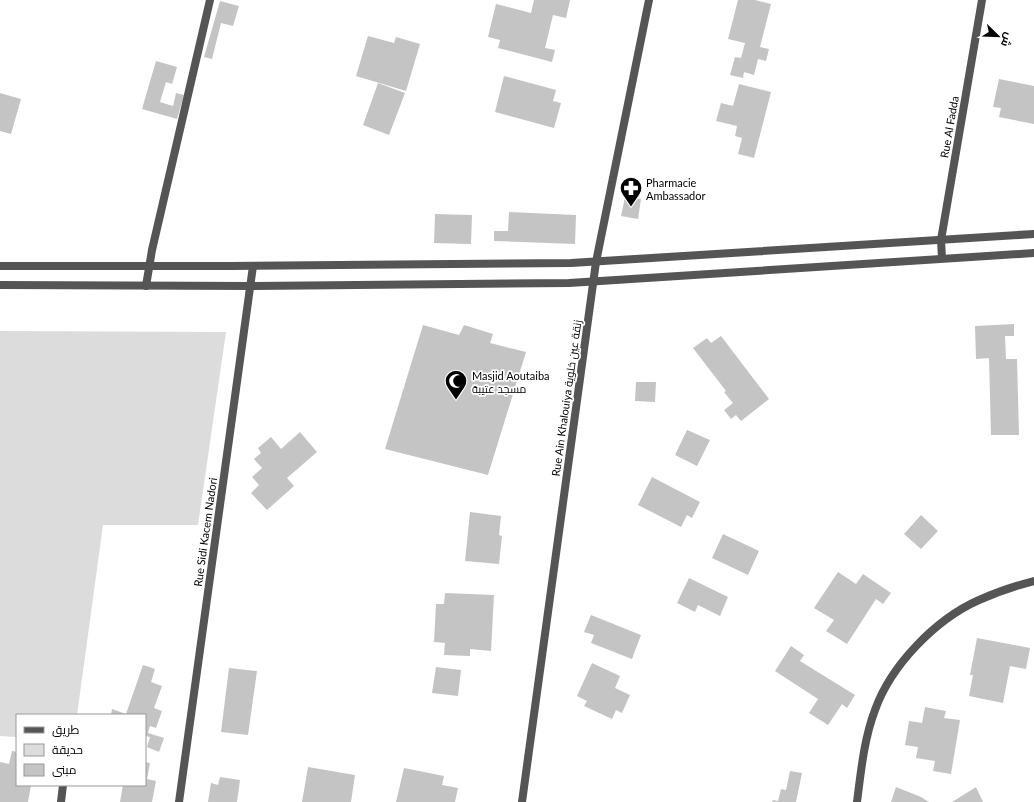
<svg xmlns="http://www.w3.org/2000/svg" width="1034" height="802" font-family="Lato,Cairo,sans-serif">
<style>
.green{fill:#dcdcdc}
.building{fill:#c4c4c4}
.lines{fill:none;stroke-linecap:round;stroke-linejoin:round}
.minor{stroke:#555;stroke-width:8}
.tertiary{stroke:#555;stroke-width:8}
.labels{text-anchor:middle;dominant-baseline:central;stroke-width:3.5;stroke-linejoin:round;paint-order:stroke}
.street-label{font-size:11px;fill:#000;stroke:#fff}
.poi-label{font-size:11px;fill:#000;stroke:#fff;text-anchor:start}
</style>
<rect width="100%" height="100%" fill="#fff"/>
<path class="green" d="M 0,331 L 226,332 L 198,525 L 103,525 L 77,715 L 17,715 L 17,737 L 0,736 Z"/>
<path class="building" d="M 534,0 L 570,0 L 566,18 L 553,15 L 545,48 L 555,50 L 552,62 L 498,48 L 500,40 L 488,37 L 496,4 L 531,13 Z
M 738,0 L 755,0 L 771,4 L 760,47 L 769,49 L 766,61 L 758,59 L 754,75 L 744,72 L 743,78 L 730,75 L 735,57 L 741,58 L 745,43 L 728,39 Z
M 220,1 L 239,6 L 233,26 L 221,23 L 212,59 L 204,57 Z
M 368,36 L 394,43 L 396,37 L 420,44 L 406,91 L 356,76 Z
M 156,61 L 177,67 L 172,84 L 166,82 L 160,102 L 173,106 L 176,93 L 184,95 L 177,119 L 142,109 Z
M 504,76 L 556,90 L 553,101 L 561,103 L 554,128 L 495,112 Z
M 999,79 L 1034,86 L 1034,124 L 999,117 L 1001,108 L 993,107 Z
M 378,83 L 405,93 L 389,135 L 363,125 Z
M 739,84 L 771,92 L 754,158 L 738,154 L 742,138 L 735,136 L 737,126 L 716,121 L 721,103 L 733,106 Z
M 0,93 L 21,99 L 11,134 L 0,131 Z
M 625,197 L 641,199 L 638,219 L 621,216 Z
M 509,212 L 576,215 L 575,244 L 494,241 L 494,231 L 508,231 Z
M 435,214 L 472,215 L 471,244 L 434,243 Z
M 1014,324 L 1014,336 L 1005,336 L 1006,359 L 1017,359 L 1019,435 L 991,435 L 989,358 L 976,359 L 975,326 Z
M 423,325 L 459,335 L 464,325 L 493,334 L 490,343 L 526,352 L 488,475 L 385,449 Z
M 721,336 L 769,399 L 741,421 L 736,415 L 731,419 L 724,410 L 733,403 L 724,392 L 726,391 L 693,348 L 707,338 L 711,343 Z
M 636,382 L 656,382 L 655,402 L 635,401 Z
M 687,430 L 710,440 L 697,466 L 675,455 Z
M 300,432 L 317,452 L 287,478 L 294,486 L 267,510 L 251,493 L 259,485 L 252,477 L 262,468 L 254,459 L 261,453 L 258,448 L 271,437 L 281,449 Z
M 652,477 L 700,502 L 692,518 L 687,515 L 681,527 L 638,505 Z
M 470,512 L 501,516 L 499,535 L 502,536 L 499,564 L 465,561 Z
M 921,515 L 938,531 L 921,549 L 904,534 Z
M 723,534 L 759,551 L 748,575 L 712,558 Z
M 838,572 L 856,584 L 863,574 L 891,593 L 883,604 L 876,599 L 847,644 L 826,631 L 834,620 L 814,608 Z
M 689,578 L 728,597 L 720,616 L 698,605 L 695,612 L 677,603 Z
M 445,593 L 494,595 L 491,651 L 470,649 L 470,656 L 444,655 L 445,643 L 434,642 L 436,604 L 444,604 Z
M 591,615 L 641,635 L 632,659 L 591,643 L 594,635 L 584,632 Z
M 977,638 L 1030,648 L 1026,669 L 1010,666 L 1003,703 L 969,696 L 973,675 L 970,675 Z
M 791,646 L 804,655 L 800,661 L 855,695 L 847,708 L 842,704 L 828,725 L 809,713 L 818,699 L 775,671 Z
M 592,663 L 620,676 L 615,688 L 630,695 L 622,713 L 616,710 L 612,719 L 584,706 L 587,701 L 577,696 Z
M 143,665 L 155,669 L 151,682 L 162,686 L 154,708 L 162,711 L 156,728 L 150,726 L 148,733 L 164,738 L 159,752 L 147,747 L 150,737 L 145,736 L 145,715 L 111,715 L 112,709 L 126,714 Z
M 436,667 L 461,670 L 458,696 L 432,693 Z
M 229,668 L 257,671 L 248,735 L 221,732 Z
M 925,707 L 946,711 L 944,718 L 960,720 L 951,774 L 933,771 L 935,761 L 916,758 L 918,747 L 905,745 L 909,721 L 922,723 Z
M 12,751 L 17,752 L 17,785 L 31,785 L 28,802 L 0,802 L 0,762 L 9,764 Z
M 145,762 L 150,763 L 147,779 L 156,781 L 152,802 L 120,802 L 123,785 L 145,785 Z
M 308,767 L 355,775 L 351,802 L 302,802 Z
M 404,768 L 444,776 L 442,785 L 458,788 L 455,802 L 396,802 Z
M 790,771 L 802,773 L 796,802 L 772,802 L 773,800 L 778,801 L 781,789 L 786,790 Z
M 220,777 L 240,780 L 237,802 L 208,802 L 211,783 L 218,785 Z
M 896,787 L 921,797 L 929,802 L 891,802 Z
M 976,787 L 983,802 L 952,802 Z"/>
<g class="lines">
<path class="minor" d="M 942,258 L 941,240 L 982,0
M 146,286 L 152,250 L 210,0
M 61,802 L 63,785
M 179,802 L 253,266
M 522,802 L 596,262 L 649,0
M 857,802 C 861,771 864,739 875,710 C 891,665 936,619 979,600 C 997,592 1015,586 1034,581"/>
<path class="tertiary" d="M 0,266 L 231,266 L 571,263 L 1034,234
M 0,285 L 251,286 L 569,283 L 1034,253"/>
</g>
<defs>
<g id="pharmacy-pin" transform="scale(1.15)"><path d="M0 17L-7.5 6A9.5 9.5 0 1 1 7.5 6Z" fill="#000" stroke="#fff"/><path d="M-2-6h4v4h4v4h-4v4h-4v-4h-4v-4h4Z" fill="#fff"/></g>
<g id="mosque-pin" transform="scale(1.15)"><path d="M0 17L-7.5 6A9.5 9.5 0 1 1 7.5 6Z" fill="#000" stroke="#fff"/><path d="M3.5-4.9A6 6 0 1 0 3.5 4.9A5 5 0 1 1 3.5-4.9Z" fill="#fff"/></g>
</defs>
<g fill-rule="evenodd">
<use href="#pharmacy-pin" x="631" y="188"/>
<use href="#mosque-pin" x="456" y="381"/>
</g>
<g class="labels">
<g class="street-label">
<text transform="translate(949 127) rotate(-80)">Rue Al Fadda</text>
<text transform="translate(566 398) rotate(-82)">Rue Ain Khalouiya زنقة عين خلوية</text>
<text transform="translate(205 532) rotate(-82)">Rue Sidi Kacem Nadori</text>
</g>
<g class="poi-label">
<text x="646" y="182">Pharmacie<tspan x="646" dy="13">Ambassador</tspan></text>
<text x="472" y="375">Masjid Aoutaiba<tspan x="472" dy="13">مسجد عتيبة</tspan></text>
</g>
</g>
<rect x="16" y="714" width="130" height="72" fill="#ffffff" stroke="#999999"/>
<rect x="24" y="727" width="20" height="6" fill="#555555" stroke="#999999"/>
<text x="52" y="734" font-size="12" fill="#000000">طريق</text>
<rect x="24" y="744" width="20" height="12" fill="#dcdcdc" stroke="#999999"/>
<text x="52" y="754" font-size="12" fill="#000000">حديقة</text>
<rect x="24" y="764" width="20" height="12" fill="#c4c4c4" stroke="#999999"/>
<text x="52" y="774" font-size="12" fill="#000000">مبنى</text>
<g transform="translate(998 36) rotate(113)" stroke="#ffffff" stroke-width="3" paint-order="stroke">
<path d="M0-3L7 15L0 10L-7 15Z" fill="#000000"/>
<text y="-6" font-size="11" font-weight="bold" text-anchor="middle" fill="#000000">ش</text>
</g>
</svg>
